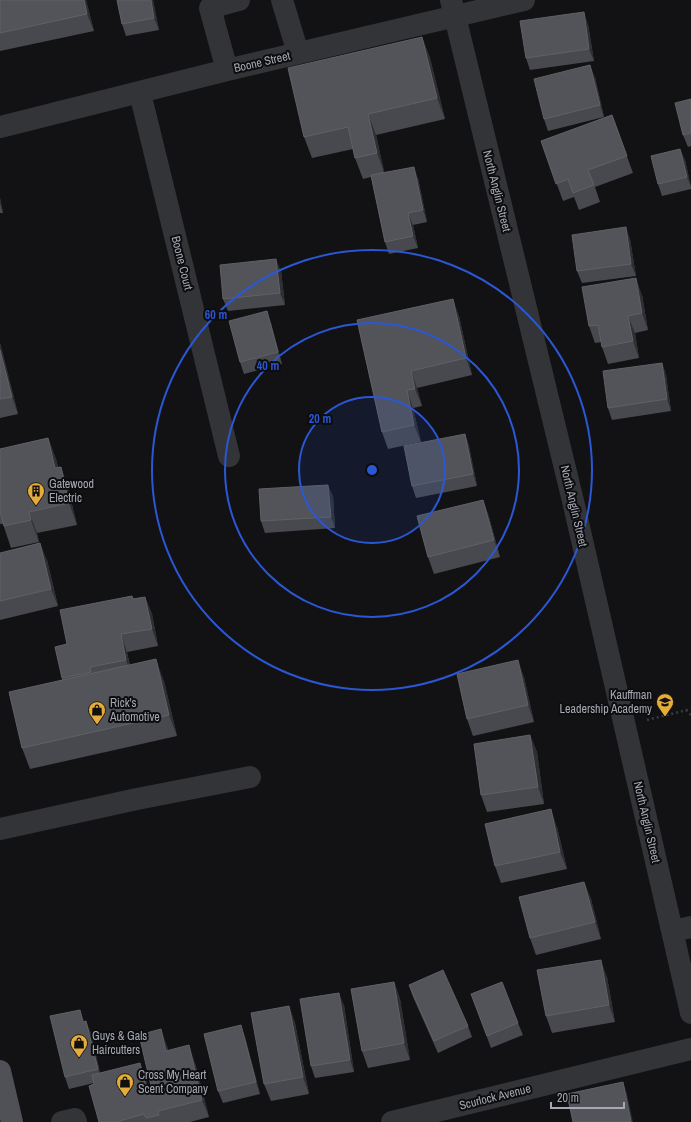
<svg xmlns="http://www.w3.org/2000/svg" width="691" height="1122" font-family="'Archivo Narrow',sans-serif">
<style>
.lines{fill:none;stroke-linecap:round;stroke-linejoin:round}
.path{stroke:#393b3f;stroke-width:2.5;stroke-dasharray:2 3;stroke-linecap:butt}
.minor{stroke:#333438;stroke-width:22}
.major{stroke:#505157;stroke-width:22}
.wall{fill:#48494f}
.shaded-wall{fill:#2e2f33}
.building{fill:#525459;stroke:#5f6167}
.ring{fill:none;stroke:#2b57d4;stroke-width:2}
.labels{text-anchor:middle;dominant-baseline:central;stroke-width:4;stroke-linejoin:round;paint-order:stroke}
.street-label{font-size:12px;fill:#a5a9b3;stroke:#0d0d0f}
.poi-label{font-size:12px;fill:#a5a9b3;stroke:#0d0d0f;text-anchor:start}
.centre{fill:#2b57d4;stroke:#0d0d0f;stroke-width:2}
.ring-label{font-size:12px;text-anchor:middle;font-weight:bold;fill:#2b57d4;stroke:#0d0d0f;stroke-width:4;stroke-linejoin:round;paint-order:stroke}
</style>
<rect width="100%" height="100%" fill="#121214"/>
<g class="lines">
<path class="path" d="M 686,710 L 691,715
M 647,720 L 691,709"/>
<path class="minor" d="M 282,0 L 298,53
M 451,0 L 573,501 L 691,1013
M 227,70 L 210,8 L 239,0
M 140,93 L 229,456
M 0,127 L 227,70 L 524,0
M 0,829 L 137,799 L 250,777
M 673,931 L 691,927
M 62,1122 L 75,1119 L 76,1122
M 392,1122 L 691,1049"/>
<path class="major" d="M 0,1071 L 12,1122"/>
</g>
<path class="wall" d="M 0,0 L 86,0 L 94,31 L 0,51 Z
M 117,0 L 153,0 L 159,30 L 126,36 L 122,24 Z
M 588,24 L 594,61 L 530,70 L 526,58 Z
M 422,37 L 430,58 L 445,119 L 376,135 L 384,173 L 418,178 L 427,222 L 413,225 L 418,248 L 389,254 L 385,242 L 371,177 L 363,179 L 355,158 L 353,149 L 312,158 L 304,137 Z
M 595,77 L 604,117 L 548,131 L 544,119 Z
M 691,99 L 691,146 L 688,147 L 683,135 Z
M 612,115 L 633,173 L 595,187 L 600,202 L 579,210 L 574,197 L 563,201 L 541,141 Z
M 680,149 L 685,160 L 691,187 L 691,189 L 662,196 L 658,184 Z
M 0,198 L 3,213 L 0,213 Z
M 630,239 L 636,276 L 582,283 L 577,271 Z
M 281,271 L 285,305 L 228,311 L 223,299 Z
M 642,295 L 648,330 L 635,333 L 639,358 L 608,364 L 602,347 L 602,342 L 595,343 L 589,326 Z
M 459,316 L 472,375 L 417,388 L 422,406 L 413,408 L 421,442 L 388,449 L 382,432 L 357,320 Z
M 271,323 L 282,364 L 244,374 L 240,362 Z
M 0,343 L 18,414 L 0,418 Z
M 662,363 L 666,375 L 671,411 L 612,420 L 608,408 Z
M 465,434 L 469,446 L 477,486 L 416,498 L 412,486 Z
M 48,438 L 56,459 L 58,467 L 61,467 L 68,488 L 77,525 L 37,533 L 39,542 L 11,548 L 3,524 L 0,524 L 0,449 Z
M 333,496 L 335,528 L 265,533 L 261,521 Z
M 483,500 L 489,517 L 500,557 L 434,574 L 428,557 Z
M 0,553 L 47,560 L 58,606 L 0,620 Z
M 132,596 L 133,599 L 145,597 L 152,614 L 158,646 L 127,652 L 130,665 L 164,681 L 177,736 L 30,769 L 22,748 L 62,680 L 62,678 L 67,644 Z
M 524,677 L 534,722 L 473,736 L 467,719 Z
M 530,735 L 537,752 L 544,804 L 487,812 L 481,795 Z
M 557,827 L 567,869 L 501,883 L 495,866 Z
M 584,882 L 591,899 L 601,939 L 536,955 L 530,938 Z
M 607,977 L 615,1022 L 552,1033 L 546,1016 Z
M 394,982 L 400,999 L 410,1060 L 368,1068 L 362,1051 Z
M 409,985 L 468,1026 L 472,1037 L 438,1053 L 413,997 Z
M 471,994 L 518,1023 L 523,1035 L 491,1048 Z
M 344,1005 L 354,1072 L 315,1078 L 311,1066 Z
M 289,1006 L 295,1023 L 309,1094 L 271,1101 L 264,1084 Z
M 84,1022 L 91,1033 L 100,1073 L 140,1063 L 146,1080 L 150,1095 L 153,1094 L 167,1046 L 168,1050 L 195,1063 L 209,1117 L 190,1122 L 99,1122 L 94,1083 L 69,1089 L 65,1077 Z
M 245,1037 L 260,1094 L 223,1103 L 218,1091 Z"/>
<path class="shaded-wall" d="M 84,0 L 86,0 L 94,31 L 87,14 Z
M 151,0 L 153,0 L 159,30 L 154,18 Z
M 584,12 L 588,24 L 594,61 L 589,49 Z
M 422,37 L 430,58 L 445,119 L 437,98 Z
M 590,65 L 595,77 L 604,117 L 600,105 Z
M 368,114 L 376,135 L 385,174 L 377,153 Z
M 680,149 L 685,160 L 691,187 L 687,177 Z
M 414,167 L 418,178 L 427,222 L 423,210 Z
M 0,198 L 3,213 L 0,204 Z
M 408,213 L 413,225 L 418,248 L 413,236 Z
M 626,227 L 630,239 L 636,276 L 631,264 Z
M 276,259 L 281,271 L 285,305 L 280,293 Z
M 636,278 L 642,295 L 648,330 L 642,313 Z
M 453,299 L 459,316 L 472,375 L 466,358 Z
M 267,311 L 271,323 L 282,364 L 278,352 Z
M 628,316 L 635,333 L 639,358 L 633,341 Z
M 0,343 L 1,346 L 18,414 L 12,397 L 0,350 Z
M 662,363 L 666,375 L 671,411 L 667,399 Z
M 411,371 L 417,388 L 422,406 L 415,389 Z
M 407,390 L 413,408 L 421,442 L 414,425 Z
M 465,434 L 469,446 L 477,486 L 473,474 Z
M 48,438 L 56,459 L 63,489 L 55,468 Z
M 61,467 L 68,488 L 77,525 L 69,503 Z
M 328,485 L 333,496 L 335,528 L 331,517 Z
M 483,500 L 489,517 L 500,557 L 494,540 Z
M 29,512 L 37,533 L 39,542 L 31,520 Z
M 40,543 L 47,560 L 58,606 L 51,589 Z
M 145,597 L 152,614 L 158,646 L 152,629 Z
M 121,634 L 127,652 L 132,678 L 126,660 Z
M 156,659 L 164,681 L 177,736 L 169,715 Z
M 518,660 L 524,677 L 534,722 L 528,705 Z
M 530,735 L 537,752 L 544,804 L 538,787 Z
M 551,809 L 557,827 L 567,869 L 560,852 Z
M 584,882 L 591,899 L 601,939 L 595,922 Z
M 601,960 L 607,977 L 615,1022 L 609,1005 Z
M 394,982 L 400,999 L 410,1060 L 404,1043 Z
M 339,993 L 344,1005 L 354,1072 L 350,1060 Z
M 289,1006 L 295,1023 L 309,1094 L 303,1077 Z
M 80,1010 L 84,1021 L 83,1022 Z
M 86,1021 L 91,1033 L 102,1081 L 98,1069 Z
M 241,1025 L 245,1037 L 260,1094 L 256,1082 Z
M 161,1029 L 167,1046 L 172,1068 L 166,1051 Z
M 189,1045 L 195,1063 L 209,1117 L 202,1100 Z
M 140,1063 L 146,1080 L 155,1112 L 148,1095 Z
M 623,1082 L 627,1094 L 633,1122 L 631,1122 Z"/>
<path class="building" d="M 0,0 L 84,0 L 87,14 L 0,33 Z
M 117,0 L 151,0 L 154,18 L 122,24 Z
M 584,12 L 589,49 L 526,58 L 520,21 Z
M 422,37 L 437,98 L 368,114 L 377,153 L 355,158 L 348,127 L 304,137 L 288,68 Z
M 590,65 L 600,105 L 544,119 L 534,79 Z
M 691,99 L 691,133 L 683,135 L 675,103 Z
M 612,115 L 627,156 L 588,170 L 594,185 L 573,193 L 568,179 L 556,184 L 541,141 Z
M 680,149 L 687,177 L 658,184 L 651,156 Z
M 414,167 L 423,210 L 408,213 L 413,236 L 385,242 L 371,175 Z
M 626,227 L 631,264 L 577,271 L 572,235 Z
M 276,259 L 280,293 L 223,299 L 220,265 Z
M 636,278 L 642,313 L 628,316 L 633,341 L 602,347 L 598,325 L 589,326 L 582,287 Z
M 453,299 L 466,358 L 411,371 L 415,389 L 407,390 L 414,425 L 382,432 L 357,320 Z
M 267,311 L 278,352 L 240,362 L 229,321 Z
M 0,350 L 12,397 L 0,399 Z
M 662,363 L 667,399 L 608,408 L 603,371 Z
M 465,434 L 473,474 L 412,486 L 404,446 Z
M 48,438 L 55,468 L 61,467 L 69,503 L 29,512 L 31,520 L 4,526 L 0,511 L 0,449 Z
M 328,485 L 331,517 L 261,521 L 259,489 Z
M 483,500 L 494,540 L 428,557 L 417,516 Z
M 40,543 L 51,589 L 0,601 L 0,553 Z
M 132,596 L 133,599 L 145,597 L 152,629 L 121,634 L 126,660 L 90,667 L 91,672 L 62,678 L 55,647 L 67,644 L 60,610 Z
M 156,659 L 169,715 L 22,748 L 9,692 Z
M 518,660 L 528,705 L 467,719 L 457,674 Z
M 530,735 L 538,787 L 481,795 L 474,744 Z
M 551,809 L 560,852 L 495,866 L 485,824 Z
M 584,882 L 595,922 L 530,938 L 519,897 Z
M 601,960 L 609,1005 L 546,1016 L 537,970 Z
M 443,970 L 468,1026 L 434,1041 L 409,985 Z
M 394,982 L 404,1043 L 362,1051 L 351,989 Z
M 502,982 L 518,1023 L 487,1036 L 471,994 Z
M 339,993 L 350,1060 L 311,1066 L 300,999 Z
M 289,1006 L 303,1077 L 264,1084 L 251,1013 Z
M 80,1010 L 83,1022 L 86,1021 L 98,1069 L 65,1077 L 50,1016 Z
M 241,1025 L 256,1082 L 218,1091 L 204,1034 Z
M 161,1029 L 166,1051 L 189,1045 L 202,1100 L 158,1111 L 159,1115 L 146,1118 L 144,1114 L 116,1122 L 99,1122 L 89,1086 L 94,1084 L 92,1075 L 140,1063 L 148,1095 L 153,1094 L 139,1035 Z
M 623,1082 L 631,1122 L 573,1122 L 567,1094 Z"/>
<circle cx="372" cy="470" r="73" fill="#2b57d4" fill-opacity=".12"/>
<g class="ring">
<circle cx="372" cy="470" r="73"/>
<circle cx="372" cy="470" r="147"/>
<circle cx="372" cy="470" r="220"/>
</g>
<defs>
<g id="building-pin" transform="scale(0.9)"><path d="M0 17L-7.5 6A9.5 9.5 0 1 1 7.5 6Z" fill="#e5ac39" stroke="#0d0d0f"/><path d="M-4-6H4V6H1V3H-1V6H-4ZM-2.5-4.3h1.7v1.8h-1.7ZM.8-4.3h1.7v1.8H.8ZM-2.5-1h1.7V.8h-1.7ZM.8-1h1.7V.8H.8Z" fill="#111"/></g>
<g id="school-pin" transform="scale(0.9)"><path d="M0 17L-7.5 6A9.5 9.5 0 1 1 7.5 6Z" fill="#e5ac39" stroke="#0d0d0f"/><path d="M0-5L7-2L0 1L-7-2ZM-4 1L0 2.5L4 1V4Q0 6-4 4Z" fill="#111"/></g>
<g id="shop-pin" transform="scale(0.9)"><path d="M0 17L-7.5 6A9.5 9.5 0 1 1 7.5 6Z" fill="#e5ac39" stroke="#0d0d0f"/><path d="M-5-2.5h2.3a2.7 3.5 0 0 1 5.4 0H5L5.5 6h-11ZM-1.5-2.5h3a1.5 2.3 0 0 0-3 0Z" fill="#111"/></g>
</defs>
<g fill-rule="evenodd">
<use href="#building-pin" x="36" y="491"/>
<use href="#school-pin" x="665" y="702"/>
<use href="#shop-pin" x="97" y="710"/>
<use href="#shop-pin" x="79" y="1043"/>
<use href="#shop-pin" x="125" y="1082"/>
</g>
<g class="labels">
<g class="street-label">
<text transform="translate(262 62) rotate(-13)">Boone Street</text>
<text transform="translate(497 191) rotate(76)">North Anglin Street</text>
<text transform="translate(182 263) rotate(76)">Boone Court</text>
<text transform="translate(574 506) rotate(77)">North Anglin Street</text>
<text transform="translate(647 822) rotate(77)">North Anglin Street</text>
<text transform="translate(495 1097) rotate(-14)">Scurlock Avenue</text>
</g>
<g class="poi-label">
<text x="49" y="484">Gatewood<tspan x="49" dy="14">Electric</tspan></text>
<text x="652" y="695" text-anchor="end">Kauffman<tspan x="652" dy="14">Leadership Academy</tspan></text>
<text x="110" y="703">Rick's<tspan x="110" dy="14">Automotive</tspan></text>
<text x="92" y="1036">Guys &amp; Gals<tspan x="92" dy="14">Haircutters</tspan></text>
<text x="138" y="1075">Cross My Heart<tspan x="138" dy="14">Scent Company</tspan></text>
</g>
</g>
<circle cx="372" cy="470" r="6" class="centre"/>
<g class="ring-label">
<text x="216" y="319">60 m</text>
<text x="268" y="370">40 m</text>
<text x="320" y="423">20 m</text>
</g>
<path d="M551 1102v6h73v-6" fill="none" stroke="#a5a9b3" stroke-width="2"/>
<text x="557" y="1102" font-size="12" fill="#a5a9b3" stroke="#0d0d0f" stroke-width="3" paint-order="stroke">20 m</text>
</svg>
